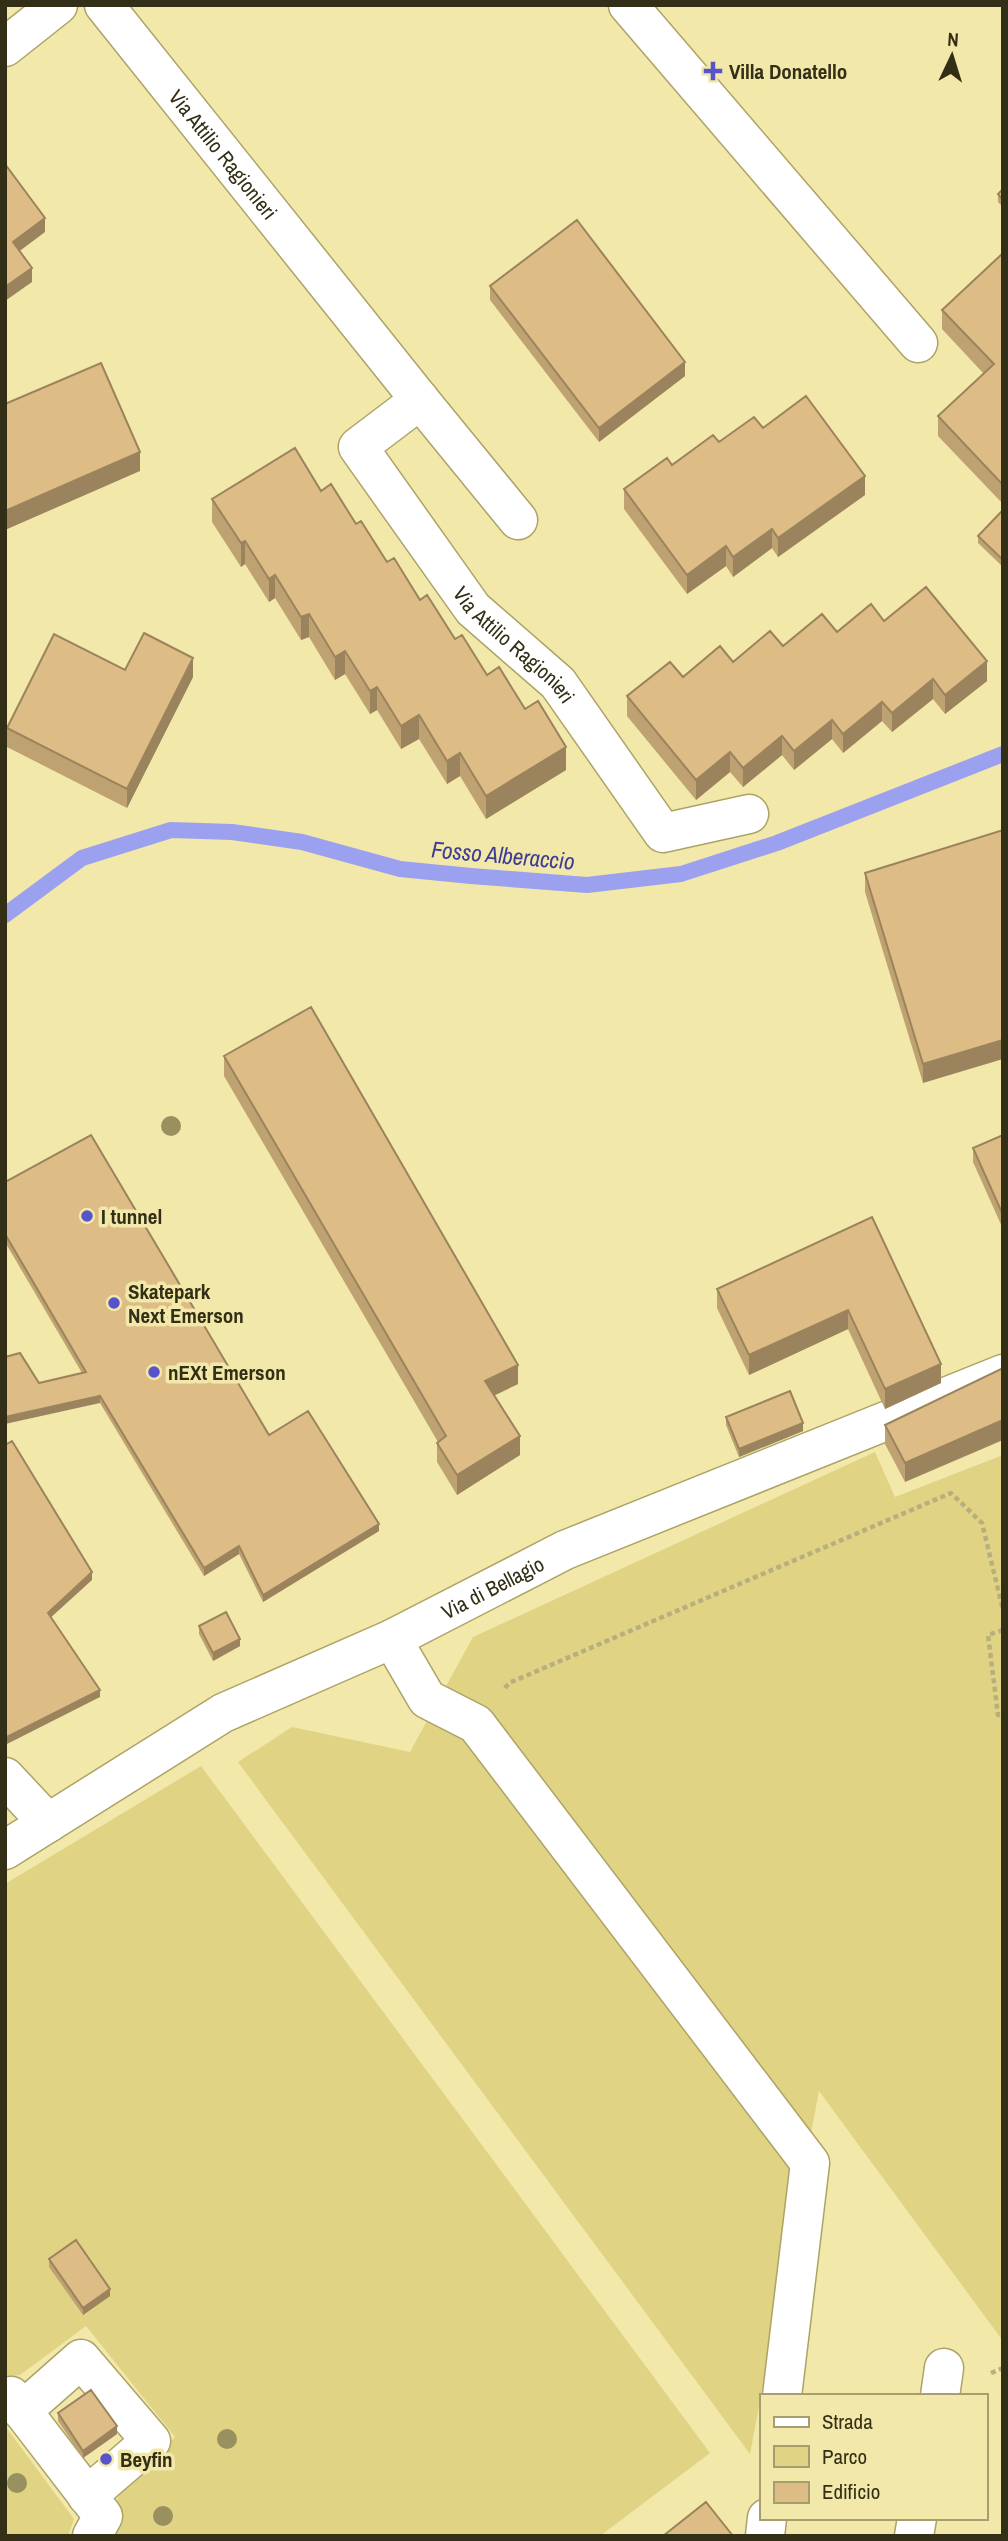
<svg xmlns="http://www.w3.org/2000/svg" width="1008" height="2541" font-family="'Archivo Narrow',sans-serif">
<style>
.green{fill:#e0d384}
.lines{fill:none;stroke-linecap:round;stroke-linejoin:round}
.stream{stroke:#9ba1ef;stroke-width:16}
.minor-casing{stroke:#ada367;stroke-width:41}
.path{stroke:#b7af7c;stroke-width:4.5;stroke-dasharray:5 3.5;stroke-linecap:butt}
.minor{stroke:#fff;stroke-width:38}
.tree{fill:#98905e}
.wall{fill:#bea272}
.shaded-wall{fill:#9b845d}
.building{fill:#ddbc85;stroke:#9b845d;stroke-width:2}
.poi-dot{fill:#5853ca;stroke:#f2e8a9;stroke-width:2.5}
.labels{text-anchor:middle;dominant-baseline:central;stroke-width:7;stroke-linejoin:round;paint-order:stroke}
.poi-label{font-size:21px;font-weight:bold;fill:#332f16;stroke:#f2e8a9;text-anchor:start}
.street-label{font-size:21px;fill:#332f16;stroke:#f2e8a9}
.water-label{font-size:23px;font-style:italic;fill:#3f3b95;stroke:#f2e8a9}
</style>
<rect width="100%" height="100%" fill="#f2e8a9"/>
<path class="green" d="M 875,1452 L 895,1497 L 1003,1455 L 1003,2341 L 819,2091 L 750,2454 L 238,1762 L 292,1727 L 410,1752 L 473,1637 Z
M 201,1766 L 710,2453 L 600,2536 L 101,2536 L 120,2493 L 175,2437 L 86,2326 L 20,2375 L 5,2377 L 5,1884 Z
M 5,2426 L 74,2519 L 68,2536 L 5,2536 Z"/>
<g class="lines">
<path class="stream" d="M 5,915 L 82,858 L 171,830 L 232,832 L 302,842 L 400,869 L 471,876 L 587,885 L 681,874 L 777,843 L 1003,754"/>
<g class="minor-casing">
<g id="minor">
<path id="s1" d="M 104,5 L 420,400 L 518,520"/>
<path d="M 628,5 L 918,343"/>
<path d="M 5,47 L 58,5"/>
<path id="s2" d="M 420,400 L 358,447 L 473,609 L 558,683 L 663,833 L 749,814"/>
<path d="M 392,1639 L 427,1699 L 476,1724 L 810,2163 L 782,2396"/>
<path d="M 5,1777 L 48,1823"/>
<path id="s3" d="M 5,1850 L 223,1713 L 392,1639 L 565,1550 L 1003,1374"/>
<path d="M 940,2396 L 944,2368"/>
<path d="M 5,2397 L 11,2396 L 103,2516 L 92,2536"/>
<path d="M 22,2411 L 81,2359 L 151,2441 L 87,2496"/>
<path d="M 765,2536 L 767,2518"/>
<path d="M 914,2536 L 917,2518"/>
</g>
</g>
<path class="path" d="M 1003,1630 L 988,1635 L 998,1715 L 1003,1716
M 505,1688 L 509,1683 L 951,1493 L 982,1523 L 1003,1610
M 991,2373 L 1003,2368"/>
<use href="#minor" class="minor"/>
</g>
<g class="tree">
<circle cx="171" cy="1126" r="10"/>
<circle cx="227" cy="2439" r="10"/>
<circle cx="17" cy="2483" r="10"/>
<circle cx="163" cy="2516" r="10"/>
</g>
<path class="wall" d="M 1003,189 L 1003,207 L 998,202 L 998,194 Z
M 1003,255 L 1003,504 L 938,436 L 938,416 L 984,374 L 942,329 L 942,310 Z
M 490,286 L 685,376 L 599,442 L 490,300 Z
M 763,428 L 865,495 L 778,557 L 772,548 L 733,577 L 726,566 L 687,594 L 624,509 L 624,489 L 719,442 Z
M 321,491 L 356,524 L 387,562 L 487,675 L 525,709 L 566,770 L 486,819 L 460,776 L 447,784 L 419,739 L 401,749 L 377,710 L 370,714 L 345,674 L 335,680 L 309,637 L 301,640 L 275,598 L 269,602 L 245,564 L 241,567 L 212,522 L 212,499 Z
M 1003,513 L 1003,567 L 978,543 L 978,536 Z
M 884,621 L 987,681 L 945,714 L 933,699 L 892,732 L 882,721 L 843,753 L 832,739 L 794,770 L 782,755 L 743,787 L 730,772 L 696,800 L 627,716 L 627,696 L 683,677 L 783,646 L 837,632 Z
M 125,670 L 193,677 L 127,808 L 7,747 L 7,728 Z
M 1003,830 L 923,1083 L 865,892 L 865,873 Z
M 224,1056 L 518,1384 L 494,1395 L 520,1455 L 457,1495 L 437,1462 L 437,1443 L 438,1442 L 224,1076 Z
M 1003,1135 L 1003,1229 L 973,1162 L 973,1148 Z
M 5,1182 L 269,1435 L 379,1531 L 263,1602 L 239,1554 L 204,1576 L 100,1403 L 39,1383 L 82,1373 L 5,1242 Z
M 872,1217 L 941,1383 L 885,1409 L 848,1329 L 749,1375 L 717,1308 L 717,1289 Z
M 1003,1368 L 905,1482 L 885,1444 L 885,1425 Z
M 726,1417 L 803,1431 L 739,1457 L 726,1425 Z
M 199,1626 L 240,1646 L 213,1661 L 199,1634 Z
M 49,2259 L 110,2296 L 83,2315 L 49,2267 Z
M 58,2413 L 117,2434 L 83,2458 L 58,2421 Z"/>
<path class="shaded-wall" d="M 45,218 L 45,232 L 13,256 L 13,242 Z
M 32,268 L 32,282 L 5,301 L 5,287 Z
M 685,362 L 685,376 L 599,442 L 599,428 Z
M 140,452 L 140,471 L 5,530 L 5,511 Z
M 865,476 L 865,495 L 778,557 L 778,538 Z
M 772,529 L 772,548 L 733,577 L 733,557 Z
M 245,541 L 245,564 L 241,567 L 241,543 Z
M 726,546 L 726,566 L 687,594 L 687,575 Z
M 275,575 L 275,598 L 269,602 L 269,579 Z
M 309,614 L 309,637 L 301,640 L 301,617 Z
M 345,651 L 345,674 L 335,680 L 335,657 Z
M 193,658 L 193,677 L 127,808 L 127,789 Z
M 987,661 L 987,681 L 945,714 L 945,695 Z
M 933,679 L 933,699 L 892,732 L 892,713 Z
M 377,687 L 377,710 L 370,714 L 370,691 Z
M 882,702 L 882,721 L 843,753 L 843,734 Z
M 419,715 L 419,739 L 401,749 L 401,726 Z
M 832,720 L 832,739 L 794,770 L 794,751 Z
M 782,736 L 782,755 L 743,787 L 743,768 Z
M 566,747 L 566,770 L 486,819 L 486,796 Z
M 730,752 L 730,772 L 696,800 L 696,780 Z
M 460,753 L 460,776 L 447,784 L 447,761 Z
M 1003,1040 L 1003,1059 L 923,1083 L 923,1064 Z
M 848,1310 L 848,1329 L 749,1375 L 749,1355 Z
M 941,1364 L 941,1383 L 885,1409 L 885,1389 Z
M 518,1365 L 518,1384 L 485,1400 L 485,1381 Z
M 100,1396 L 100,1403 L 5,1424 L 5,1417 Z
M 1003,1420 L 1003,1440 L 905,1482 L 905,1463 Z
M 803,1423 L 803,1431 L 739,1457 L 739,1449 Z
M 520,1436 L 520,1455 L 457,1495 L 457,1475 Z
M 379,1524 L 379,1531 L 263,1602 L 263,1595 Z
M 239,1546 L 239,1554 L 204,1576 L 204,1568 Z
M 92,1572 L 92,1580 L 48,1620 L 48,1613 Z
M 240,1639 L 240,1646 L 213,1661 L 213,1653 Z
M 100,1690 L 100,1697 L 5,1745 L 5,1738 Z
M 110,2289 L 110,2296 L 83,2315 L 83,2308 Z
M 117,2426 L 117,2434 L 83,2458 L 83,2451 Z"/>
<path class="building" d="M 5,164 L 45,218 L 13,242 L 32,268 L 5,287 Z
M 1003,189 L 1003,200 L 998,194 Z
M 577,220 L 685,362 L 599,428 L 490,286 Z
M 1002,254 L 1003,255 L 1003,485 L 938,416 L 994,364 L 942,310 Z
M 101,363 L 140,452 L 5,511 L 5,404 Z
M 806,396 L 865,476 L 778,538 L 772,529 L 733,557 L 726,546 L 687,575 L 624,489 L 667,458 L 672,465 L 713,435 L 719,442 L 754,417 L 763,428 Z
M 295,448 L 321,491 L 331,484 L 356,524 L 361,521 L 387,562 L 394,558 L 420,600 L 427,595 L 455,639 L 462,635 L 487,675 L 499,667 L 525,709 L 538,701 L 566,747 L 486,796 L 460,753 L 447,761 L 419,715 L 401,726 L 377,687 L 370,691 L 345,651 L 335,657 L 309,614 L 301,617 L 275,575 L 269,579 L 245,541 L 241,543 L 212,499 Z
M 1001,512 L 1003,513 L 1003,560 L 978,536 Z
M 926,587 L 987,661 L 945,695 L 933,679 L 892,713 L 882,702 L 843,734 L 832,720 L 794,751 L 782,736 L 743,768 L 730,752 L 696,780 L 627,696 L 670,662 L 683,677 L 720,646 L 733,662 L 770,631 L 783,646 L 822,614 L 837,632 L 871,604 L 884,621 Z
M 144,633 L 193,658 L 127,789 L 7,728 L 54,634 L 125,670 Z
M 1003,830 L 1003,1040 L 923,1064 L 865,873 Z
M 311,1007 L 518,1365 L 485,1381 L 520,1436 L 457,1475 L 437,1443 L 446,1436 L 224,1056 Z
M 91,1135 L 269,1435 L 308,1411 L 379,1524 L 263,1595 L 239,1546 L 204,1568 L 100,1396 L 5,1417 L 5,1357 L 20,1353 L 39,1383 L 86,1372 L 5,1234 L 5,1182 Z
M 1003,1135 L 1003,1215 L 973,1148 Z
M 872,1217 L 941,1364 L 885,1389 L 848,1310 L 749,1355 L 717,1289 Z
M 1003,1368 L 1003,1420 L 905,1463 L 885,1425 Z
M 790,1391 L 803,1423 L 739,1449 L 726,1417 Z
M 12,1441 L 92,1572 L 48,1613 L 100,1690 L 5,1738 L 5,1445 Z
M 226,1612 L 240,1639 L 213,1653 L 199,1626 Z
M 76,2240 L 110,2289 L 83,2308 L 49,2259 Z
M 91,2390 L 117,2426 L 83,2451 L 58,2413 Z
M 706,2502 L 733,2536 L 663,2536 Z"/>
<g class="poi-dot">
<path d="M709.5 60.5h7v7h7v7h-7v7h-7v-7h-7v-7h7z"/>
<circle cx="87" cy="1216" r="7"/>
<circle cx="114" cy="1303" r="7"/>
<circle cx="154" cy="1372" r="7"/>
<circle cx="106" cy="2459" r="7"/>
</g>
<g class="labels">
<g class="poi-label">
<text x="729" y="71">Villa Donatello</text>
<text x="101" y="1216">I tunnel</text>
<text x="128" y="1291">Skatepark<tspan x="128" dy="24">Next Emerson</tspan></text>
<text x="168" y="1372">nEXt Emerson</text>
<text x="120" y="2459">Beyfin</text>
</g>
<g class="street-label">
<text stroke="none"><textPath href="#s1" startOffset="191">Via Attilio Ragionieri</textPath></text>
<text stroke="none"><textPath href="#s2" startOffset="331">Via Attilio Ragionieri</textPath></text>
<text stroke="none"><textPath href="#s3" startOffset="555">Via di Bellagio</textPath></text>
</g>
<g class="water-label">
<text transform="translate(503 855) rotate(5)">Fosso Alberaccio</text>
</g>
</g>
<rect width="1008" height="2541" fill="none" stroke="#332f16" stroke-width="14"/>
<rect x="760" y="2394" width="228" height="126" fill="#f2e8a9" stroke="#a69e6e" stroke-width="2"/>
<rect x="774" y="2417" width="35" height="10" fill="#ffffff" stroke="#a69e6e" stroke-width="2"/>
<text x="822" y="2429" font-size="21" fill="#332f16">Strada</text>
<rect x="774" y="2446" width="35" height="21" fill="#e0d384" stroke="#a69e6e" stroke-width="2"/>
<text x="822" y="2464" font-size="21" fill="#332f16">Parco</text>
<rect x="774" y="2482" width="35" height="21" fill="#ddbc85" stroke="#a69e6e" stroke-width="2"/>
<text x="822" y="2499" font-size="21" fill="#332f16">Edificio</text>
<g transform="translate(952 56) rotate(4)" stroke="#f2e8a9" stroke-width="5" paint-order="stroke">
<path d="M0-5L12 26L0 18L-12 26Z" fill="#332f16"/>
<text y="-10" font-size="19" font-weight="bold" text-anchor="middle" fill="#332f16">N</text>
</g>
</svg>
